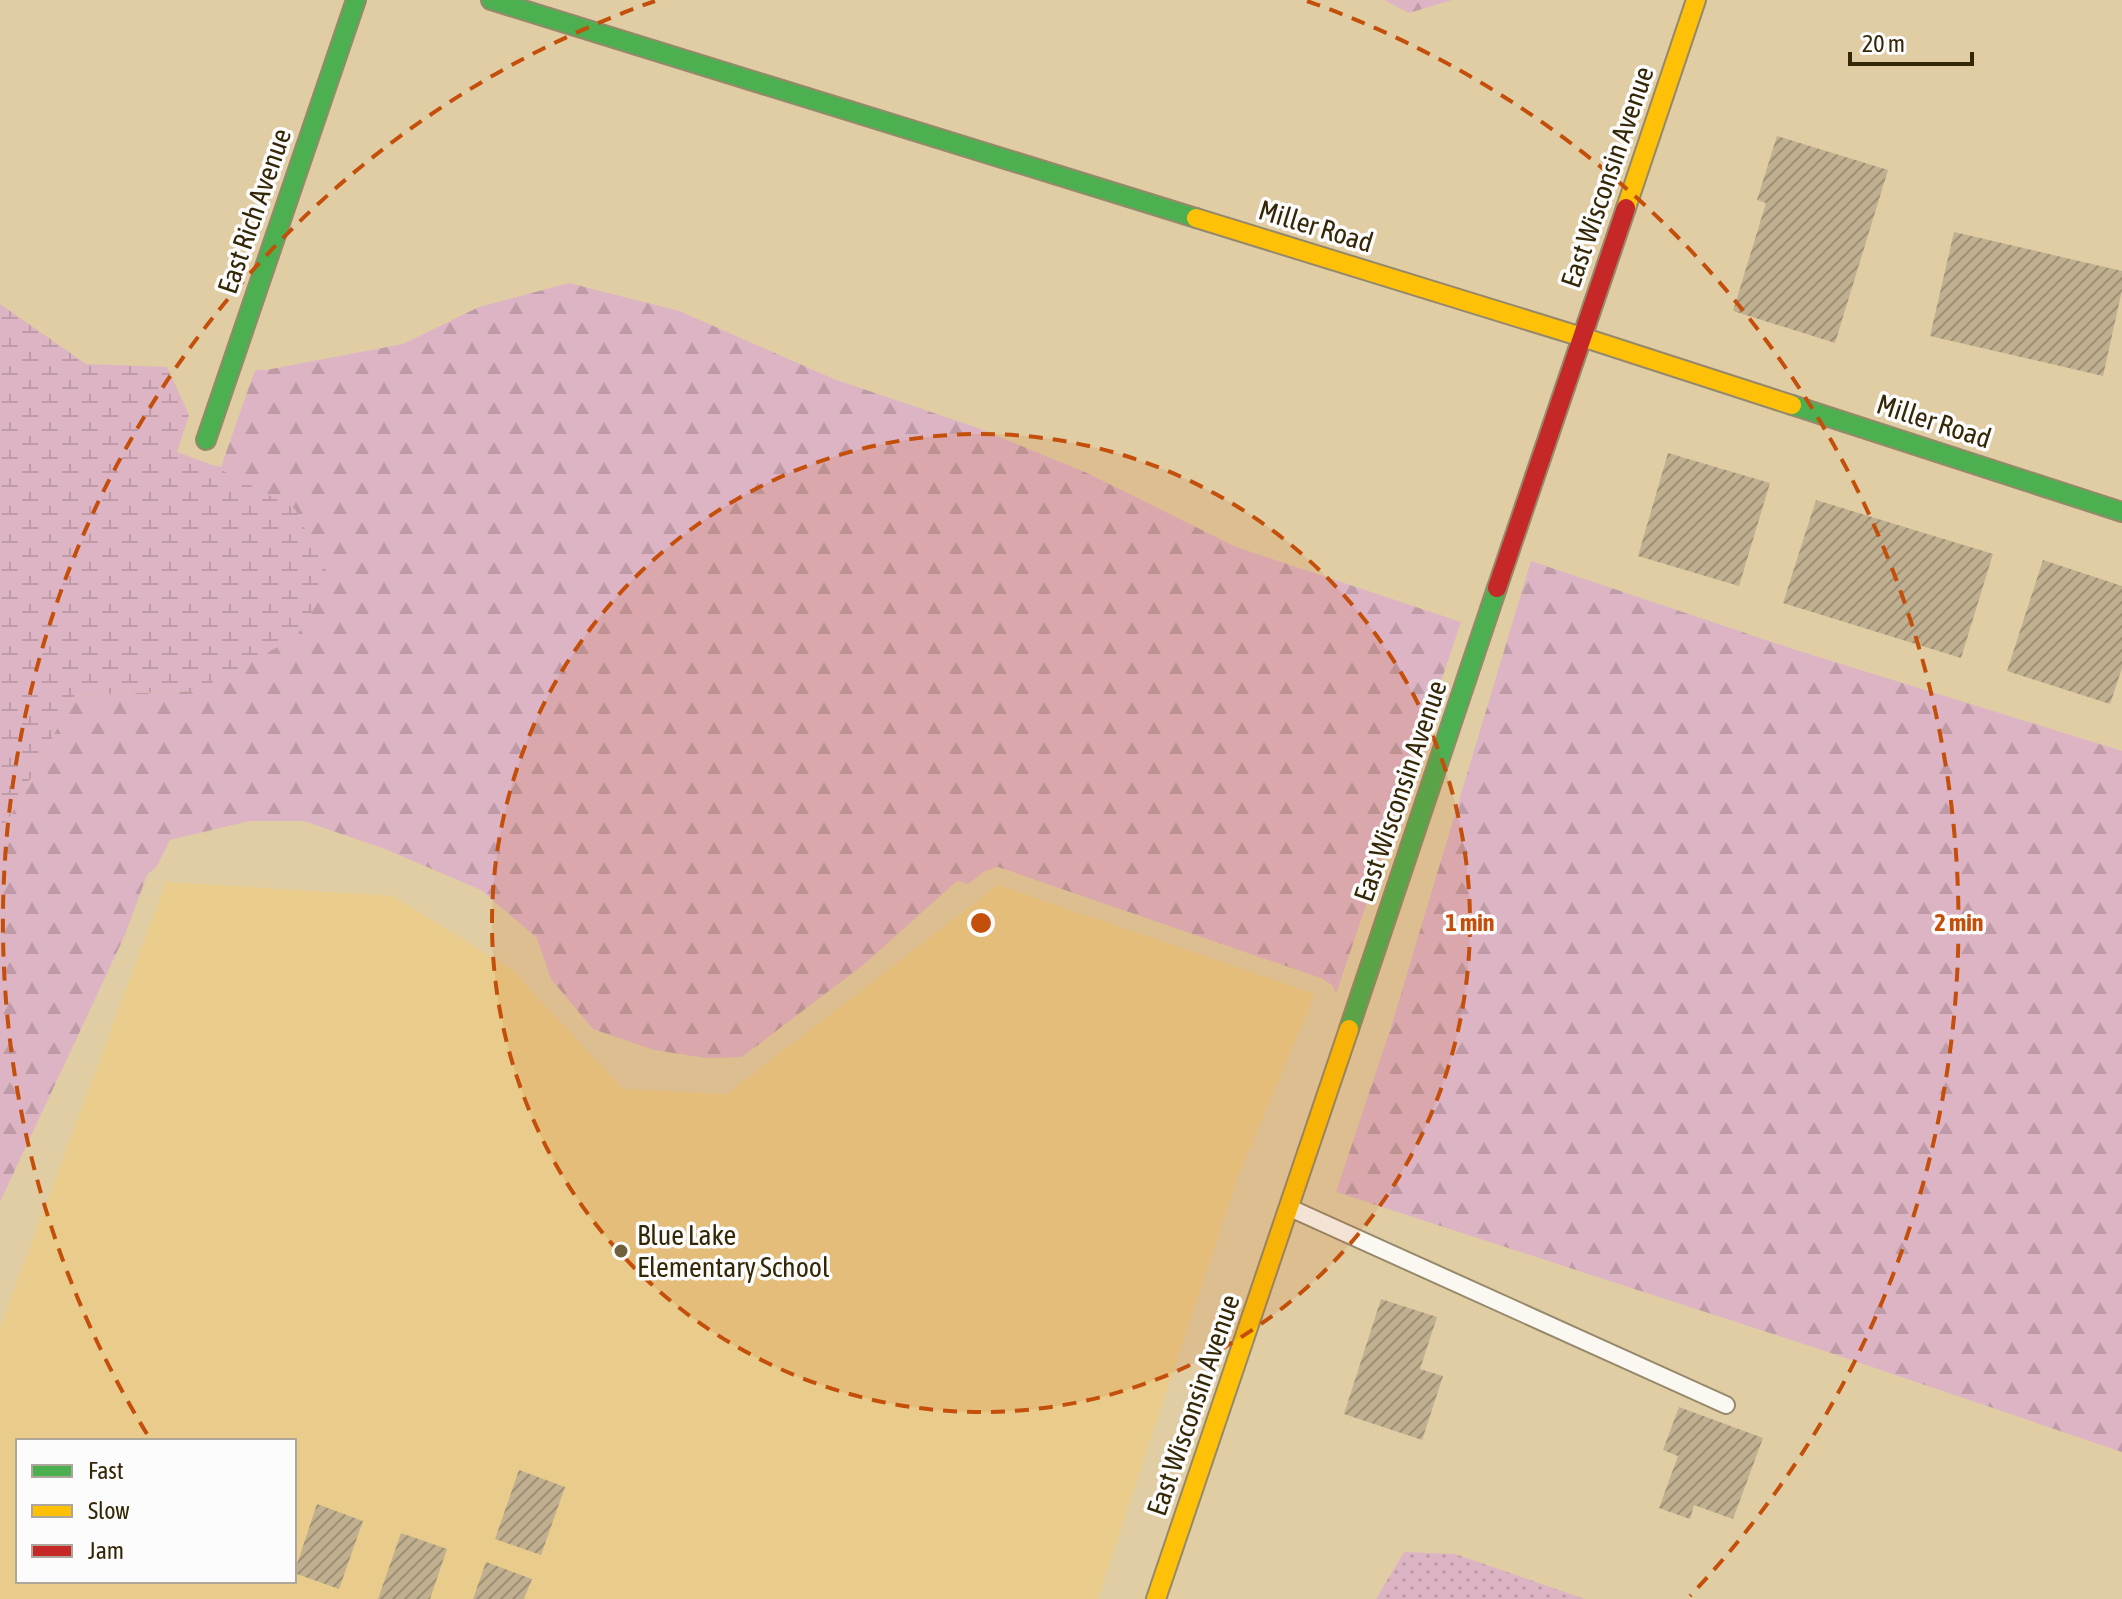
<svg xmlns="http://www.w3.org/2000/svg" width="2122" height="1599" font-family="'Asap Condensed',sans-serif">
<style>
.built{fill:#e9cc8b;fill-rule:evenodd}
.grass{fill:url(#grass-dots)}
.forest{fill:url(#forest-firs)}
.wetland{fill:url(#wetland-marsh)}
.building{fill:url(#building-hatch)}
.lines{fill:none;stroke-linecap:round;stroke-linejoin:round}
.lane-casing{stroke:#96896b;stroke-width:20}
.fast-casing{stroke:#96896b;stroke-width:22}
.slow-casing{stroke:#96896b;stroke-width:22}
.jam-casing{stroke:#96896b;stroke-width:22}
.lane{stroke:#faf8f1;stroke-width:16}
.fast{stroke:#4caf50;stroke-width:18}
.slow{stroke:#ffc107;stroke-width:18}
.jam{stroke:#c62828;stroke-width:18}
.ring{fill:none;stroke:#c44f0b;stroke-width:4;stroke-dasharray:14 10}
.poi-dot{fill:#70613d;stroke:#fcfcfc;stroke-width:3}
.labels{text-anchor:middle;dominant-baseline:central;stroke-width:7;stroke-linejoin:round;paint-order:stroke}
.street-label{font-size:28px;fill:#342706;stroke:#fcfcfc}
.poi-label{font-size:28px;fill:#342706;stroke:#fcfcfc;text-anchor:start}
.centre{fill:#c44f0b;stroke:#fcfcfc;stroke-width:4}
.ring-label{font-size:24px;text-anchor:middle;font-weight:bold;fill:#c44f0b;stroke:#fcfcfc;stroke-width:7;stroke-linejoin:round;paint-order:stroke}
</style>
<defs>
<pattern id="grass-dots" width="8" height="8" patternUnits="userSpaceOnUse" patternTransform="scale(2)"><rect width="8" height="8" fill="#ddb4c3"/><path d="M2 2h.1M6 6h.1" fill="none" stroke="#be9ba6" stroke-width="1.8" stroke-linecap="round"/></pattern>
<pattern id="forest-firs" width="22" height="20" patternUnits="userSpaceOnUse" patternTransform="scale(2)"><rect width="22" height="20" fill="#ddb4c3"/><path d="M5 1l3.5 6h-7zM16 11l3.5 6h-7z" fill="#be9ba6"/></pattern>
<pattern id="wetland-marsh" width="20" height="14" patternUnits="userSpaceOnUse" patternTransform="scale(2)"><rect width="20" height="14" fill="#ddb4c3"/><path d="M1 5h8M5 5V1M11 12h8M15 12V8" fill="none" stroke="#be9ba6"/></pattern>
<pattern id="building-hatch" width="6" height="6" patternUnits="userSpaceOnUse" patternTransform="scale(2)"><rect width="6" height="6" fill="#c0b090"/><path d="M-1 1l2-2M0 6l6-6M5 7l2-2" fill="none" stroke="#9d8f74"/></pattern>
</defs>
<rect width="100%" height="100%" fill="#e0cda4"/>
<path class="built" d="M 166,882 L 393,896 L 511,969 L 623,1089 L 727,1094 L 998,885 L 1315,994 L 1238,1176 L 1098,1599 L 0,1599 L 0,1327 ZM 18,1441 L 294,1441 L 294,1581 L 18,1581 Z"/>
<path class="grass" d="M 1404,1552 L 1455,1554 L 1585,1599 L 1376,1599 Z"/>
<path class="forest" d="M 1384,0 L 1452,0 L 1409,13 Z
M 569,283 L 679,311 L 834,379 L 978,428 L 1087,473 L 1236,547 L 1461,622 L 1336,994 L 1332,985 L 1321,978 L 998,867 L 985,871 L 968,884 L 957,881 L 863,965 L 742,1057 L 706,1058 L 654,1050 L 593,1029 L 551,979 L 537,938 L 481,890 L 385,849 L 304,821 L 249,821 L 170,840 L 157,866 L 147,875 L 124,937 L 0,1202 L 0,829 L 11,815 L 75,695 L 196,691 L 212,465 L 221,467 L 255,370 L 266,370 L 403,344 L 479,307 Z
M 1531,561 L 1793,649 L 2122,751 L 2122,1452 L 1819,1349 L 1336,1192 L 1391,1027 Z"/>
<path class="wetland" d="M 0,304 L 86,364 L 167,367 L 189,415 L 177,452 L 212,465 L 295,509 L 331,581 L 296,637 L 196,691 L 75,695 L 11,815 L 0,829 Z"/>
<path class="building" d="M 1777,136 L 1888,170 L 1835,343 L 1733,311 L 1766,203 L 1757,200 Z
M 1954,232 L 2122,271 L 2122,290 L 2103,376 L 1930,336 Z
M 1668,453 L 1770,483 L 1739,586 L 1638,556 Z
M 1816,500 L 1993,554 L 1961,658 L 1783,603 Z
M 2043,560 L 2122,586 L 2122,668 L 2110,704 L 2007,671 Z
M 1381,1299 L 1437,1317 L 1420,1369 L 1443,1376 L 1422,1440 L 1344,1414 Z
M 1679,1407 L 1763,1438 L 1733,1519 L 1694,1505 L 1690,1519 L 1659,1508 L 1678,1456 L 1663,1450 Z
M 519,1470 L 565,1487 L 541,1555 L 495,1539 Z
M 317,1504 L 363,1521 L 339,1589 L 294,1573 Z
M 401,1533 L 447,1549 L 430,1599 L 378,1599 Z
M 486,1562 L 532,1579 L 524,1599 L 473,1599 Z"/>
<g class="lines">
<g class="lane-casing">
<path id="lane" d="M 1290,1208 L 1726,1405"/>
</g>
<g class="fast-casing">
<path id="fast" d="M 491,0 L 1196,218
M 1792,405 L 2122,512
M 206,440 L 356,0
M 1349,1029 L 1497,588"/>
</g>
<g class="slow-casing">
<path id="slow" d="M 1626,208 L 1696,0
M 1196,218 L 1582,337 L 1792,405
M 1156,1599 L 1349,1029"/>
</g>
<g class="jam-casing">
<path id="jam" d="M 1497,588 L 1626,208"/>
</g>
<use href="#lane" class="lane"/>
<use href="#fast" class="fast"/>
<use href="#slow" class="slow"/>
<use href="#jam" class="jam"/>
</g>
<circle cx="981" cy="923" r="489" fill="#c44f0b" fill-opacity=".12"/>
<g class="ring">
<circle cx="981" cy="923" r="489"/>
<path d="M147 1434A978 978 0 0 1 655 1M1307 1A978 978 0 0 1 1690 1596"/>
</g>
<circle class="poi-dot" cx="621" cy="1251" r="8"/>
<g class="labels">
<g class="street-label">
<text transform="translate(1607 177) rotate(-71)">East Wisconsin Avenue</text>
<text transform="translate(254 211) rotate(-71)">East Rich Avenue</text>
<text transform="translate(1316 226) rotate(17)">Miller Road</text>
<text transform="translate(1934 421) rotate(18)">Miller Road</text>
<text transform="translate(1400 791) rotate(-71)">East Wisconsin Avenue</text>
<text transform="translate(1193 1405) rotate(-71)">East Wisconsin Avenue</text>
</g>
<g class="poi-label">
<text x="637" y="1235">Blue Lake<tspan x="637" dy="32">Elementary School</tspan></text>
</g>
</g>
<circle cx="981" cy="923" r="12" class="centre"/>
<g class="ring-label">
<text x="1470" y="931">1 min</text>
<text x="1959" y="931">2 min</text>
</g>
<rect x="16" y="1439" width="280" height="144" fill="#fcfcfc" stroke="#aca79a" stroke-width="2"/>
<rect x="32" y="1465" width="40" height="12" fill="#4caf50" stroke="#aca79a" stroke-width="2"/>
<text x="88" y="1479" font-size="24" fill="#342706">Fast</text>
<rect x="32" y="1505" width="40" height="12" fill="#ffc107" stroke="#aca79a" stroke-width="2"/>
<text x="88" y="1519" font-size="24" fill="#342706">Slow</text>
<rect x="32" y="1545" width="40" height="12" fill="#c62828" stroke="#aca79a" stroke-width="2"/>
<text x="88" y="1559" font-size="24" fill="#342706">Jam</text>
<path d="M1850 52v12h122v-12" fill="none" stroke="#342706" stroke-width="4"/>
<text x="1862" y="52" font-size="24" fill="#342706" stroke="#fcfcfc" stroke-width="6" paint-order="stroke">20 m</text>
</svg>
